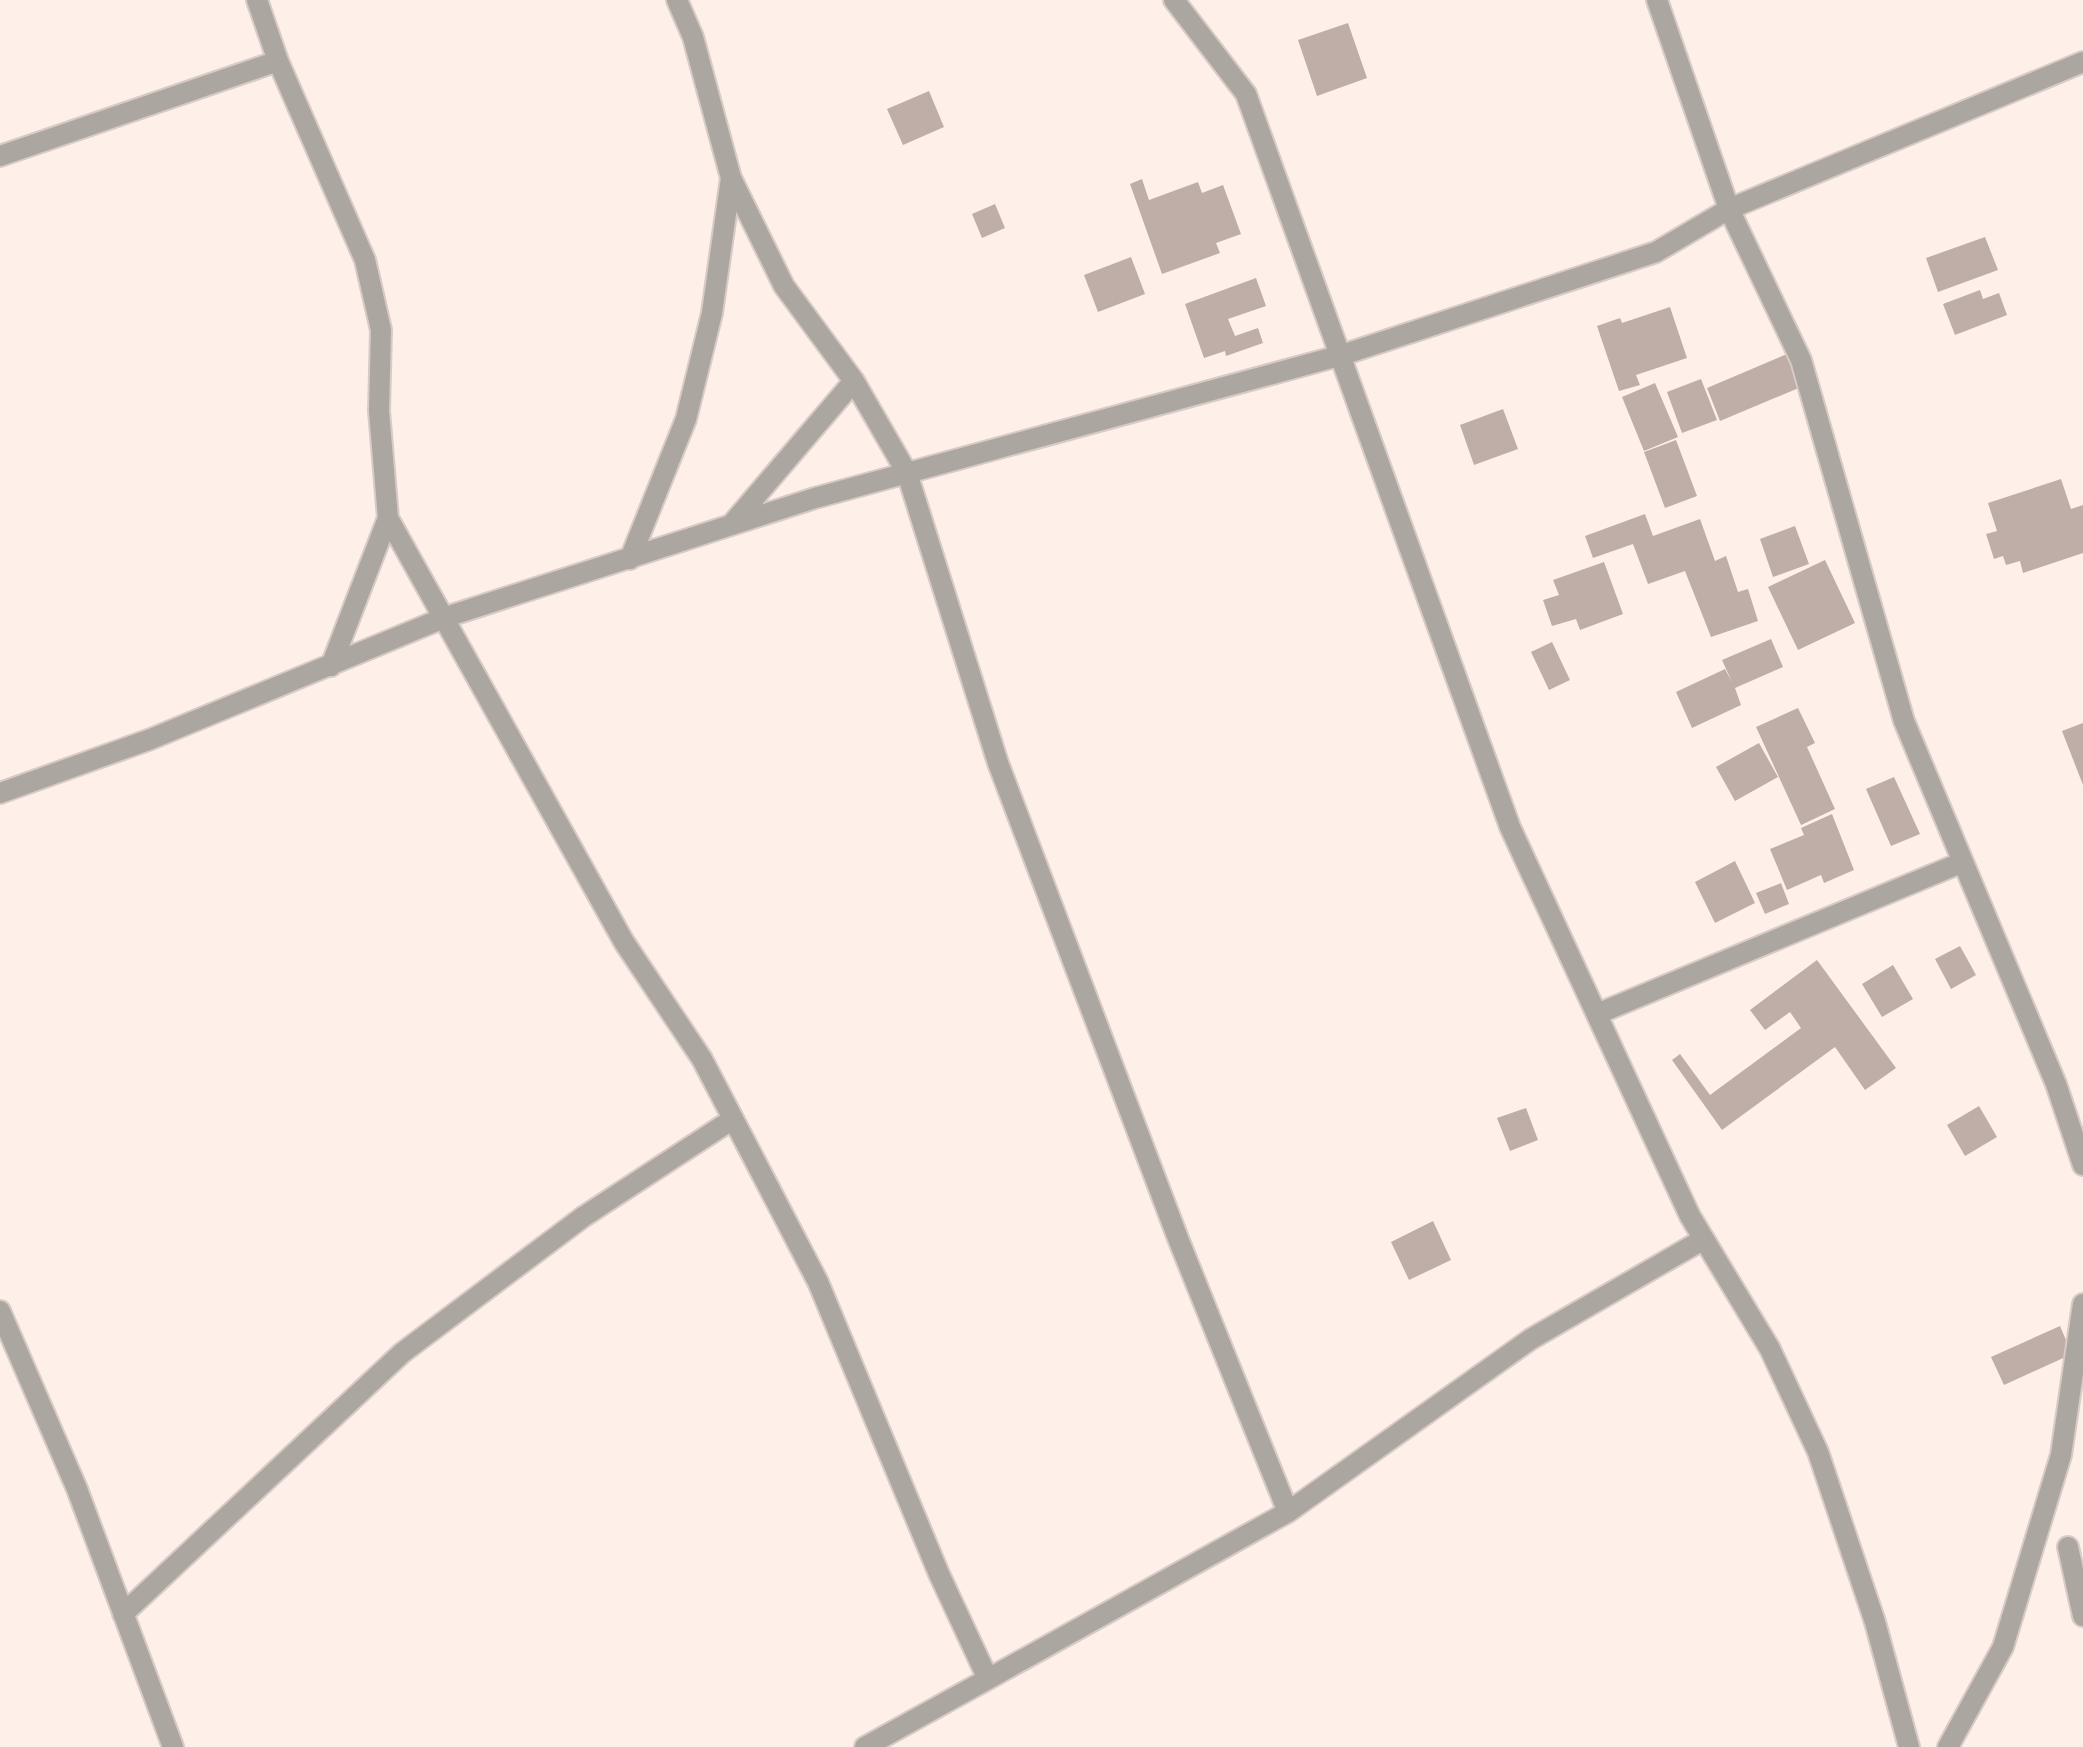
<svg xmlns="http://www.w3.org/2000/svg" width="2083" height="1747" font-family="'Fira Sans',sans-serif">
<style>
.building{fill:#bfaea7}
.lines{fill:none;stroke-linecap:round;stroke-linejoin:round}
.minor-casing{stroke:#d8cbc6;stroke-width:24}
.minor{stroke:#aba6a0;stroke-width:20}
</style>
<rect width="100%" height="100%" fill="#feefe9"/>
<path class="building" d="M 1348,23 L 1367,78 L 1317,96 L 1298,40 Z
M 929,91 L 944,127 L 903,145 L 887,109 Z
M 1142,179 L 1149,200 L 1198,182 L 1202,193 L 1223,185 L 1241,234 L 1216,243 L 1220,253 L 1162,274 L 1130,184 Z
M 995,204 L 1005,228 L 982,238 L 972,214 Z
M 1985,237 L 1998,270 L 1938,292 L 1926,258 Z
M 1131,257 L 1145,294 L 1098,312 L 1084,275 Z
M 1256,278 L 1266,306 L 1228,319 L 1235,336 L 1258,328 L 1263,343 L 1226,356 L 1225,351 L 1204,358 L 1185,304 Z
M 1980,290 L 1983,299 L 1999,293 L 2007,315 L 1955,335 L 1943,304 Z
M 1670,307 L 1687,358 L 1636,375 L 1640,385 L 1619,391 L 1597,326 L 1620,318 L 1622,323 Z
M 1787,354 L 1801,387 L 1720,421 L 1707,388 Z
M 1701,379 L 1717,420 L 1682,433 L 1667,392 Z
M 1655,383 L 1678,437 L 1644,451 L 1622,397 Z
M 1503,409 L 1518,449 L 1474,465 L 1460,425 Z
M 1676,440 L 1697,496 L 1665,508 L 1644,452 Z
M 2061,479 L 2071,509 L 2083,505 L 2083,553 L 2023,573 L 2020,561 L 2006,565 L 2003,556 L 1994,559 L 1986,534 L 1997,531 L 1988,503 Z
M 1645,514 L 1653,536 L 1700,519 L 1715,561 L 1726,556 L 1738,592 L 1748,589 L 1758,621 L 1711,637 L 1685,571 L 1648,584 L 1633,544 L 1593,558 L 1585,536 Z
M 1795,526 L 1809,564 L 1773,577 L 1760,539 Z
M 1825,560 L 1855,623 L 1798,650 L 1768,587 Z
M 1604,562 L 1623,614 L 1580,630 L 1576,619 L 1552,626 L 1543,600 L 1559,595 L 1553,580 Z
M 1771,639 L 1783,667 L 1735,688 L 1741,705 L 1692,728 L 1676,692 L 1725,669 L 1732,682 L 1722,660 Z
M 1552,642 L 1570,680 L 1549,690 L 1531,652 Z
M 1798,708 L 1815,743 L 1807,747 L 1835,809 L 1801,825 L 1756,727 Z
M 2083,723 L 2083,785 L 2062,731 Z
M 1759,743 L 1778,777 L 1735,801 L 1716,767 Z
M 1894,777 L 1920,834 L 1891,846 L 1866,789 Z
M 1832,814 L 1854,870 L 1824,883 L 1821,875 L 1787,890 L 1770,849 L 1804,835 L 1801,828 Z
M 1735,861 L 1755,903 L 1715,923 L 1695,882 Z
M 1781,883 L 1789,904 L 1765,914 L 1756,893 Z
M 1960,946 L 1976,975 L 1951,989 L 1935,959 Z
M 1817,960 L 1896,1068 L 1865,1090 L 1835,1047 L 1722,1130 L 1672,1060 L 1680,1054 L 1710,1095 L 1801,1028 L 1790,1012 L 1765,1030 L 1750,1010 Z
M 1893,965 L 1913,999 L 1882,1017 L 1862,984 Z
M 1979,1106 L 1997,1137 L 1965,1156 L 1947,1125 Z
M 1526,1108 L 1538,1140 L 1510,1151 L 1497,1118 Z
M 1433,1221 L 1451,1260 L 1409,1280 L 1391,1242 Z
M 2060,1326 L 2072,1354 L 2004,1385 L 1991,1357 Z"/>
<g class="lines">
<g class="minor-casing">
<path id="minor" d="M 257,0 L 278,61 L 365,260 L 381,330 L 379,411 L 388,518 L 624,942 L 702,1059 L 818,1282 L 939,1574 L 988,1679 L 1288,1512
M 677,0 L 693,37 L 731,178 L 784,286 L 854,381 L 907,473 L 998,763 L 1179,1241 L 1288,1512 L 1531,1339 L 1704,1239
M 1174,0 L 1246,94 L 1510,827 L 1690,1216 L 1770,1349 L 1818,1452 L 1875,1622 L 1909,1747
M 1657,0 L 1729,209 L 1801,360 L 1904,721 L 2056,1084 L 2083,1165
M 0,156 L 278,61
M 732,524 L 854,381
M 630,559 L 686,419 L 712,313 L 731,178
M 331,666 L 388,518
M 0,793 L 151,739 L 446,617 L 815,498 L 1342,355 L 1656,252 L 1729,209 L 2083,62
M 1597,1014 L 1963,862
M 0,1311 L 77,1489 L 173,1747
M 2068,1547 L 2083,1616
M 123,1614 L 402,1353 L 583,1217 L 733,1119
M 865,1747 L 988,1679
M 1948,1747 L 2003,1647 L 2061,1455 L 2083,1304"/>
</g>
<use href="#minor" class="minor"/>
</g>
</svg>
